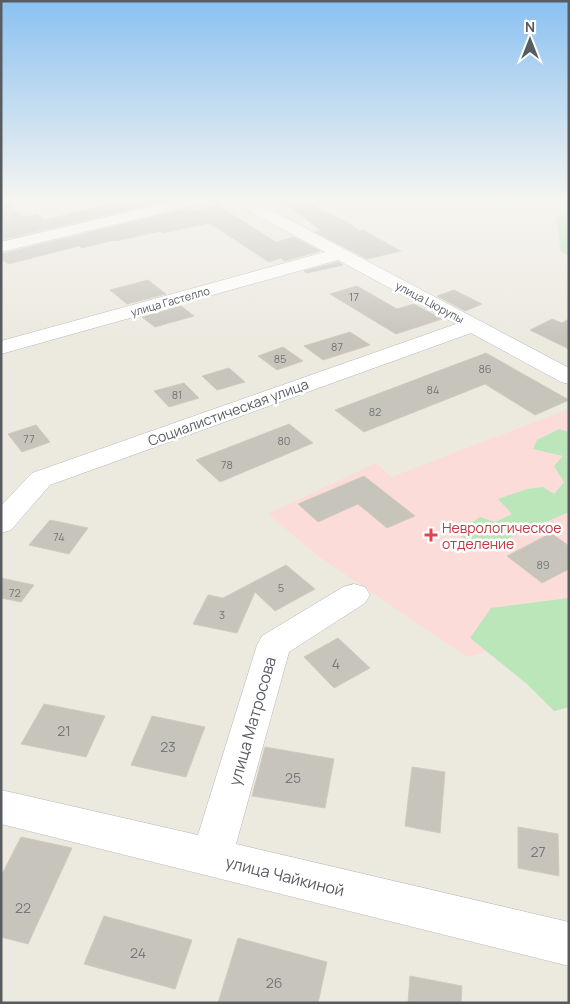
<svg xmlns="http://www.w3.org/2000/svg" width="570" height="1004" font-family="Manrope,sans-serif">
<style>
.medical{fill:#fcdcd9}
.green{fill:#bae6ba}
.building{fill:#c7c4bc;stroke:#d1cbbd}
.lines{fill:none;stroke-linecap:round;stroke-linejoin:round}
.minor-casing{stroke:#b5b8bd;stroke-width:1}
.minor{fill:#fff;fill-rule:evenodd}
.health-dot{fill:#e0444e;stroke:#fff;stroke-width:2}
.labels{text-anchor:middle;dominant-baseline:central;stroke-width:5;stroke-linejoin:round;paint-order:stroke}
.number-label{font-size:11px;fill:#747678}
.far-street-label{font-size:11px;fill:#585c61;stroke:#fff}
.street-label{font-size:14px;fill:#585c61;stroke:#fff}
.health-label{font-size:14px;fill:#be3a42;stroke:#fff;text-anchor:start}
.near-number-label{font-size:14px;fill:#747678}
.near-street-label{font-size:16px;fill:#585c61;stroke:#fff}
</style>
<rect width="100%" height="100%" fill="#ece9df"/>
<path class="medical" d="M 569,409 L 569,674 L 539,638 L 467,657 L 318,556 L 268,514 L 376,463 L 391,477 Z"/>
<path class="green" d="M 569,211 L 569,255 L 561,252 L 556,218 Z
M 559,429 L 569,432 L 569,512 L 491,546 L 461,537 L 465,527 L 480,517 L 495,522 L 512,514 L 498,499 L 527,489 L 543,487 L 554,494 L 564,482 L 554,466 L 563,456 L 533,449 L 537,440 Z
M 569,598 L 569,707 L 554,711 L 527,684 L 470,638 L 491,608 Z"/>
<path class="building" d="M 1,199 L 23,217 L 37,214 L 44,220 L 130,199 L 173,199 L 1,240 Z
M 280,199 L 298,199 L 347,222 L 359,231 L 363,230 L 401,251 L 367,259 L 315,232 L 320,230 Z
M 217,205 L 276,242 L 294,237 L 320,251 L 285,261 L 281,258 L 269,262 L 209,223 L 163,233 L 161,231 L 116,241 L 114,240 L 82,248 L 79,246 L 9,264 L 1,259 L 1,254 L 189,208 L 194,211 Z
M 338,262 L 343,265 L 307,273 L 304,271 Z
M 148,280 L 166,294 L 127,304 L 110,290 Z
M 357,286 L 397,309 L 414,304 L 442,319 L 396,334 L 330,294 Z
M 454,290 L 482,304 L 465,311 L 437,296 Z
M 181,306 L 194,316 L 155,327 L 142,317 Z
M 552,319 L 562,323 L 569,319 L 569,349 L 530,330 Z
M 350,332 L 370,345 L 323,360 L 304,346 Z
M 283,347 L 303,361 L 277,370 L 258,356 Z
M 486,353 L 569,400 L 535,415 L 485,384 L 364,432 L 335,410 Z
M 229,368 L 245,382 L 217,390 L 202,376 Z
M 184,383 L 199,398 L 169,407 L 154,391 Z
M 289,424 L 313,443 L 220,482 L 196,460 Z
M 36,425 L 50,442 L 22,452 L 8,434 Z
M 364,476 L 415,516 L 387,528 L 358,504 L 318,522 L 298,504 Z
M 50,520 L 88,528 L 69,554 L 29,545 Z
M 551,533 L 569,546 L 569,569 L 542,583 L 507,556 Z
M 286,565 L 315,589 L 275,611 L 255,592 L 237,633 L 193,624 L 208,595 L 223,598 Z
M 1,578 L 34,585 L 21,602 L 1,598 Z
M 338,638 L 370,668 L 334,688 L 304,657 Z
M 44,704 L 105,716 L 86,757 L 21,744 Z
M 152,716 L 205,727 L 186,777 L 131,765 Z
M 265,747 L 334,759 L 325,808 L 252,796 Z
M 412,767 L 445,772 L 440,833 L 405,826 Z
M 518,827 L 558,834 L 559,876 L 518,868 Z
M 21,837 L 72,848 L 28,944 L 1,937 L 1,876 Z
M 104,916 L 192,940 L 175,989 L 84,964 Z
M 238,938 L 327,962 L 318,1003 L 218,1003 Z
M 410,976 L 462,986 L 461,1003 L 408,1003 Z"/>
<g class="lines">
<g class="minor-casing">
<path id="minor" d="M 182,199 L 209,199 L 207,202 L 1,252 L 1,242 Z
M 231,199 L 250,199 L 569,368 L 569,384 L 561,382 L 471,333 L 50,485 L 11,530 L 1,533 L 1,506 L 32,473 L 456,324 L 338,260 L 1,354 L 1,341 L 325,252 L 233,202 Z
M 354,584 L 365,587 L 370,595 L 365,603 L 289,652 L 236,844 L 569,922 L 569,966 L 1,824 L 1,790 L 198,835 L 257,645 L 262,636 L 343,587 Z"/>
</g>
<use href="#minor" class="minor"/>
</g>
<linearGradient id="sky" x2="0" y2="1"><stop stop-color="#8ac1f1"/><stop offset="0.59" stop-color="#f6f5f1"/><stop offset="1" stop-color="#f6f5f1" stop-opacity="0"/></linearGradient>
<rect width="570" height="339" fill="url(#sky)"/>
<path class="health-dot" d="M428.5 527.5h5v5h5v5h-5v5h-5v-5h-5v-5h5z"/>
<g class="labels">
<g class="number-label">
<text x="354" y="296">17</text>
<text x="337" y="346">87</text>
<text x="280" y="358">85</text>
<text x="485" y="368">86</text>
<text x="433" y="389">84</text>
<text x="177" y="394">81</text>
<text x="375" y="411">82</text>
<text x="29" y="438">77</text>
<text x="284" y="440">80</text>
<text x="227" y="464">78</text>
<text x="59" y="536">74</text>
<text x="543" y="564">89</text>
<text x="281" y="587">5</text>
<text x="15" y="592">72</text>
<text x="222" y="614">3</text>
</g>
<g class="far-street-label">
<text transform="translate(170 301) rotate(-16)">улица Гастелло</text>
<text transform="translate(430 302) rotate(28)">улица Цюрупы</text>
</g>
<g class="street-label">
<text transform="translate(228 412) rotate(-20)">Социалистическая улица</text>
</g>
<g class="health-label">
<text x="442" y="527">Неврологическое<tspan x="442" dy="16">отделение</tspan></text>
</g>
<g class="near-number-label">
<text x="336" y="663">4</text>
<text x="64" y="730">21</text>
<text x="168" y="746">23</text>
<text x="293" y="777">25</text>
<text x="538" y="851">27</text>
<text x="23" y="907">22</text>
<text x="138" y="952">24</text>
<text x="274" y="982">26</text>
</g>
<g class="near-street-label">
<text transform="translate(252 721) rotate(-74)">улица Матросова</text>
<text transform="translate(285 876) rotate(14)">улица Чайкиной</text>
</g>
</g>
<rect width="570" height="1004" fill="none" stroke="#585c61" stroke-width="5"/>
<g transform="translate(530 40)" stroke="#ffffff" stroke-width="4" paint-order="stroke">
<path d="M0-4L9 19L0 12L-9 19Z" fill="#585c61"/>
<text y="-8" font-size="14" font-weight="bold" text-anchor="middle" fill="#585c61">N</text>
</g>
</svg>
